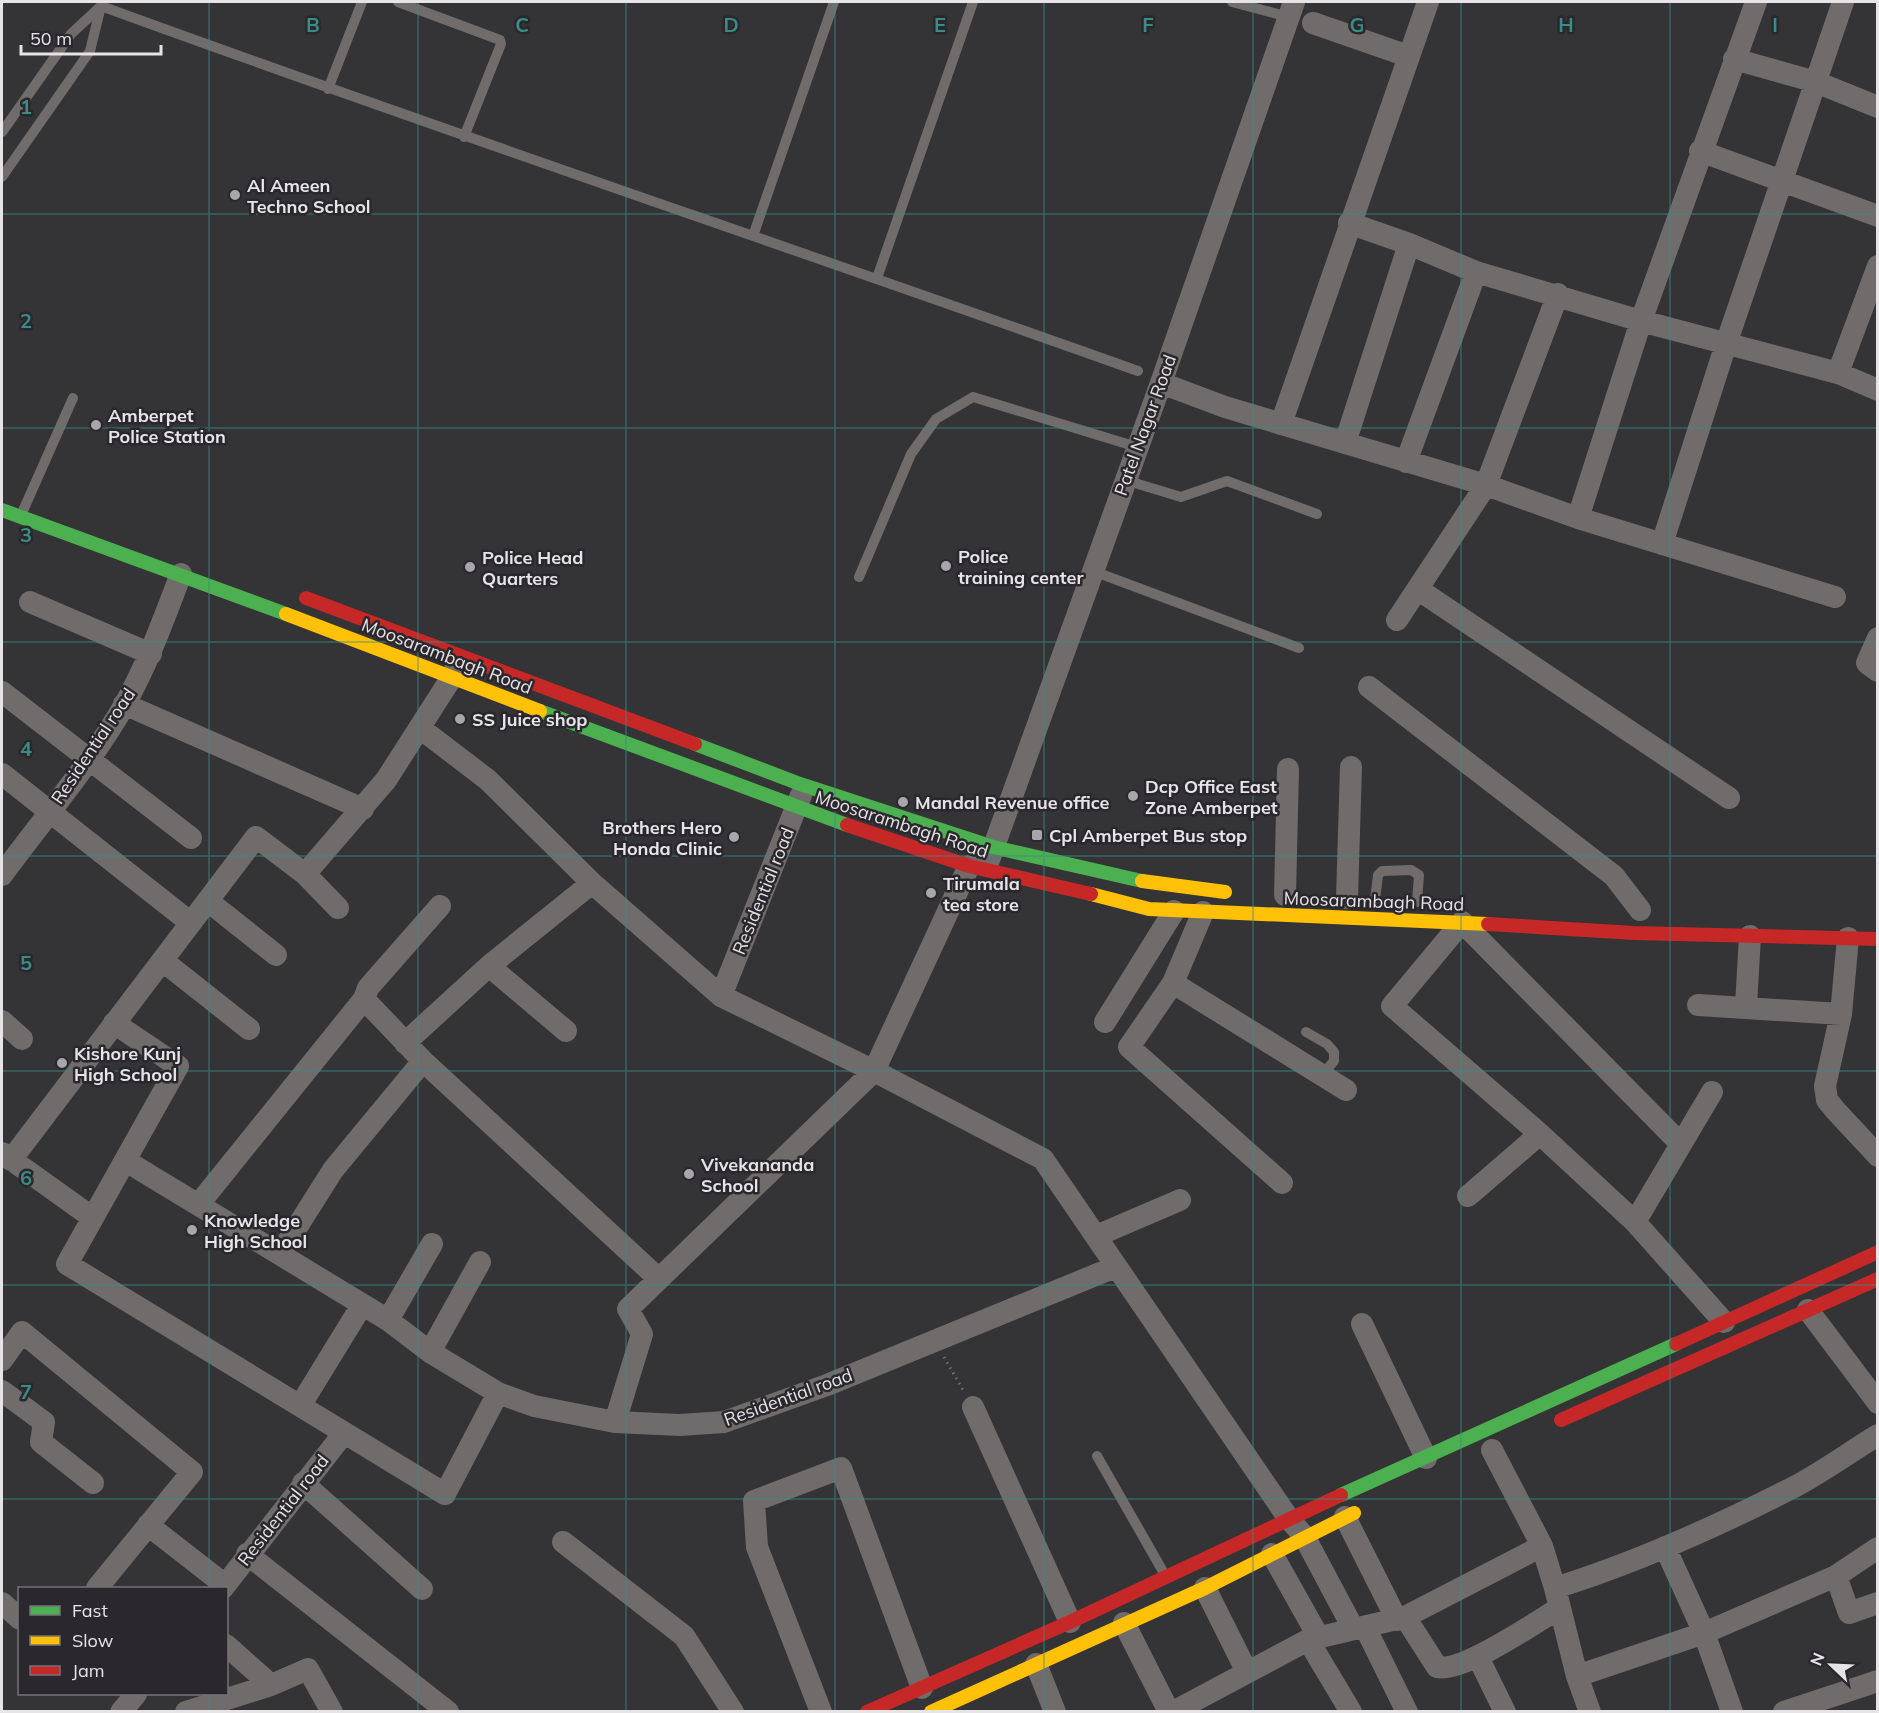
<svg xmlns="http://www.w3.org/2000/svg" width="1879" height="1713" font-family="Mulish,sans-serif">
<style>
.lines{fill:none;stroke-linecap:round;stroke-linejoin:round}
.path{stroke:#706e6d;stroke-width:3;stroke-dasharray:1.5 4.5;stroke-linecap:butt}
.lane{stroke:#706c6b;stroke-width:10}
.street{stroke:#706c6b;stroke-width:22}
.fast{stroke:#4caf50;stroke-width:14}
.slow{stroke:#ffc107;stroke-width:14}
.jam{stroke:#c62828;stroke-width:14}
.grid{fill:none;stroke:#3a8c86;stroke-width:1.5;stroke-opacity:0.55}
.poi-dot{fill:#a8a6a9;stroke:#2a282c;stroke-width:2}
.labels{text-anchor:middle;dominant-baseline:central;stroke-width:5;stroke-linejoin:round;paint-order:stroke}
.poi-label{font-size:18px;font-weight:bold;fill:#e6e4e7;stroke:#2a282c;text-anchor:start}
.street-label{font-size:18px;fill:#e6e4e7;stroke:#2a282c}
.grid-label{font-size:20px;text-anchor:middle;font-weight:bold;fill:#3a8c86;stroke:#2a282c;stroke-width:5;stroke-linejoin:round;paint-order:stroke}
</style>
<rect width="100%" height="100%" fill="#343335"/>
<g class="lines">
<path class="path" d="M 944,1357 L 963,1390"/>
<path class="lane" d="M 103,2 L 101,6 C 446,132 793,248 1138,371
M 398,2 L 500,40 L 501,44 L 464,137
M 1232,2 L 1289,17
M 328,89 L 362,2
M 2,132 L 71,34 L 101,6 L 90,51 L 2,177
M 753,236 L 834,2
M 877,278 L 973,2
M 1125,480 L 1181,497 L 1227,481 L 1317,514
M 22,513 L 73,398
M 1093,571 L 1299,648
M 859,577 L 911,454 L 936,419 L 973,397 L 1137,447
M 1375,900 L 1378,875 L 1382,871 L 1411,870 L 1419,875 L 1417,902
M 1306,1032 L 1327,1044 L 1334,1052 L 1334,1061 L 1322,1075
M 1097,1456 L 1165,1575"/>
<path class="street" d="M 1313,23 L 1408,56
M 1734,59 L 1816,82 L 1878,107
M 1700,151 L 1878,216
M 1349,223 L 1409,244 L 1476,272 L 1641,321 L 1838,373 L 1878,390
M 1838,373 L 1878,266
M 1161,383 L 1225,407 L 1486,485 L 1578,518 L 1835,597
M 1281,424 L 1428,2
M 1345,443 L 1409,244
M 1406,462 L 1476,272
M 1578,518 L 1641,321 L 1756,2
M 1662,544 L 1726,344 L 1843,2
M 1419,590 L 1729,798
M 30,602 L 151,654
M 1397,620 L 1486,485 L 1558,294
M 1878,638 L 1867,663 L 1878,671
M 1369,687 L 1614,876 L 1640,910
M 2,692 L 191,838
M 124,704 L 363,809
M 420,728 L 488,780 L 592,883 L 721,996 L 874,1071 L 1043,1159 L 1289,1519 L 1304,1536 L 1353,1628
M 2,774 L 191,923
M 989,860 L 1161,383 L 1294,2
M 305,874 L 386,780 L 452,677 L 457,665
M 2,875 C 43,819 90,765 125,704 C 148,663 164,618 181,574
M 1285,895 L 1288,769
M 1347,898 L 1351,767
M 208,901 L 276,955
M 1203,912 L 1173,983 L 1129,1047 L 1282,1183
M 1848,938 L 1841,1014 L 1825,1086 L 1827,1100 L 1836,1111 L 1878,1156
M 163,961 L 249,1029
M 489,966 L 566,1031
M 1173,983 L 1346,1090
M 721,996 L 801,795
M 364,999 L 423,1061 L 659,1279
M 1698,1005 L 1841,1014
M 1746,1006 L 1750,936
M 2,1021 L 22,1039
M 1105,1022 L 1174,911
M 114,1023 L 178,1066 L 67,1264 L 445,1494 L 498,1393
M 405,1043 L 489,966 L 592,883
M 1680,1143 L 1462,922 L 1392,1006 L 1540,1134 L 1635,1222 L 1724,1322
M 2,1153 L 93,1218
M 11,1160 L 256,837 L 305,874 L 338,908
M 126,1161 L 388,1320 L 430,1352 L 498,1393 L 534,1406 L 615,1422 L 680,1425 L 724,1422 L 827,1385 L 1115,1267
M 1468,1196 L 1540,1134
M 198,1205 L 364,999 L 368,988 L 440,906
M 1635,1222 L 1712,1092
M 1096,1236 L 1180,1200
M 280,1254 L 333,1170 L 423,1061
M 1808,1310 L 1878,1403
M 388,1320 L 432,1244
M 1362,1324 L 1426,1458
M 430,1352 L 480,1262
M 2,1360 L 22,1332 L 192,1472 L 97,1588
M 2,1391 L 44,1422 L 41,1442 L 93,1483
M 300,1406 L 362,1305
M 973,1407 L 1070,1622
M 615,1422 L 642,1334 L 628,1309 L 874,1071 L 969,866
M 1492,1450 L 1542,1546 L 1555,1588 L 1577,1676 L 1704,1633 L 1836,1576 L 1878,1548
M 303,1483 L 422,1589
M 1345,1517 L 1397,1620
M 148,1525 L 225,1585
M 563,1542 L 684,1636 L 733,1712
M 1665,1547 L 1704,1633 L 1732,1712
M 247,1554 L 448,1712
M 1272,1554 L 1318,1636
M 1836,1576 L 1849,1613 L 1878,1603
M 223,1588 L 344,1433
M 1205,1588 L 1247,1672
M 1555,1588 C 1638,1562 1718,1526 1796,1486 C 1824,1471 1850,1452 1878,1435
M 2,1603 L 20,1619
M 1405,1617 L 1437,1667 C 1462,1673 1535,1623 1559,1608
M 1124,1623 L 1167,1708 L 1175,1711 L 1308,1640 L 1405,1617 L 1542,1546
M 1365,1627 L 1407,1712
M 1308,1640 L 1351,1712
M 226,1645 L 271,1685
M 1478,1657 L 1505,1712
M 1036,1664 L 1055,1712
M 1577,1676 L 1590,1712
M 121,1712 L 136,1694
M 186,1712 L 271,1685 L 308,1669 L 332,1712
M 821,1712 L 757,1547 L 754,1501 L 841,1468 L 922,1688
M 1784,1712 L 1878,1681"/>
<path class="fast" d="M 2,510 L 286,614
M 540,711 L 847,825
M 695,744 L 800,784 L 993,847 L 1142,881
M 1341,1495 L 1676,1344"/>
<path class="slow" d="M 286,614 L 540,711
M 1142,881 L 1225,892
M 1091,894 L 1149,909 L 1488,924
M 931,1712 L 1205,1588 L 1354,1513"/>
<path class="jam" d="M 306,598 L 695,744
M 847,825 L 969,866 L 1091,894
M 1488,924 L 1634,933 L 1878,939
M 1676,1344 L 1878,1252
M 1561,1420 L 1878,1279
M 867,1712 L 1070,1622 L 1341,1495"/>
</g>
<path class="grid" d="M 209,2 L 209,1588M 418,2 L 418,1712M 626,2 L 626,1712M 835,2 L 835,1712M 1044,2 L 1044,1712M 1253,2 L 1253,1712M 1461,2 L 1461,1712M 1670,2 L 1670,1712M 2,214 L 1878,214M 2,428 L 1878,428M 2,642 L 1878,642M 2,856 L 1878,856M 2,1071 L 1878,1071M 2,1285 L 1878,1285M 2,1499 L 1878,1499M 209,1694 L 209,1712"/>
<g class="poi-dot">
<circle cx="235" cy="195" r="6"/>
<circle cx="96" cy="425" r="6"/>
<circle cx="946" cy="566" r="6"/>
<circle cx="470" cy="567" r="6"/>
<circle cx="460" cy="719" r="6"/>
<circle cx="1133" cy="796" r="6"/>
<circle cx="903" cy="802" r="6"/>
<rect x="1031" y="829" width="12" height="12" rx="3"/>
<circle cx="734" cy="837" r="6"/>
<circle cx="931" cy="893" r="6"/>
<circle cx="62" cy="1063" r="6"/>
<circle cx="689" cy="1174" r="6"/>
<circle cx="192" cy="1230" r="6"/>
</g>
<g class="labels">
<g class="poi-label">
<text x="247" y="185">Al Ameen<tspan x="247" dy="21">Techno School</tspan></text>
<text x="108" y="415">Amberpet<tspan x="108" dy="21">Police Station</tspan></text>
<text x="958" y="556">Police<tspan x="958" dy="21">training center</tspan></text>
<text x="482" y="557">Police Head<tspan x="482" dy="21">Quarters</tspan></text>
<text x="472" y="719">SS Juice shop</text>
<text x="1145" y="786">Dcp Office East<tspan x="1145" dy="21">Zone Amberpet</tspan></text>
<text x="915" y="802">Mandal Revenue office</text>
<text x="722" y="827" text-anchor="end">Brothers Hero<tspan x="722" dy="21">Honda Clinic</tspan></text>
<text x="1049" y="835">Cpl Amberpet Bus stop</text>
<text x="943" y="883">Tirumala<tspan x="943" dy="21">tea store</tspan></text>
<text x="74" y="1053">Kishore Kunj<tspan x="74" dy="21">High School</tspan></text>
<text x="701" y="1164">Vivekananda<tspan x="701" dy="21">School</tspan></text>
<text x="204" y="1220">Knowledge<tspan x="204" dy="21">High School</tspan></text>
</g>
<g class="street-label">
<text transform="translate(1145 425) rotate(-70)">Patel Nagar Road</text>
<text transform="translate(447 656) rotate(21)">Moosarambagh Road</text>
<text transform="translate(93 746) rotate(-56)">Residential road</text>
<text transform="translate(902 824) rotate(18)">Moosarambagh Road</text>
<text transform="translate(763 891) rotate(-68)">Residential road</text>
<text transform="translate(1374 901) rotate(2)">Moosarambagh Road</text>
<text transform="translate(788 1397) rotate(-20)">Residential road</text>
<text transform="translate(283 1510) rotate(-52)">Residential road</text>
</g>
</g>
<g class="grid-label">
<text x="313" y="32">B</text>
<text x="522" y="32">C</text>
<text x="731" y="32">D</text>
<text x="940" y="32">E</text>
<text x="1148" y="32">F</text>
<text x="1357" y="32">G</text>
<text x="1566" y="32">H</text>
<text x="1775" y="32">I</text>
<text x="26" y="114">1</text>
<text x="26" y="328">2</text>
<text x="26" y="542">3</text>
<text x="26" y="756">4</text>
<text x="26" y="970">5</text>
<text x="26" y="1185">6</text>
<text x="26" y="1399">7</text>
</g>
<rect width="1879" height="1713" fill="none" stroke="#e6e4e7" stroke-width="6"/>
<rect x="18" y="1587" width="210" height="108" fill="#2a282c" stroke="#757377" stroke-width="1.5"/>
<rect x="30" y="1606" width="30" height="9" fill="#4caf50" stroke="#757377" stroke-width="1.5"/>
<text x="72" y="1617" font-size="18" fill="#e6e4e7">Fast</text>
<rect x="30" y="1636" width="30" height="9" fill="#ffc107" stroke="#757377" stroke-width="1.5"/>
<text x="72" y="1647" font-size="18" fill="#e6e4e7">Slow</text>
<rect x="30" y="1666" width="30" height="9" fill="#c62828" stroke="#757377" stroke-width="1.5"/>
<text x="72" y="1677" font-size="18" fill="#e6e4e7">Jam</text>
<g transform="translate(1831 1665) rotate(293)" stroke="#2a282c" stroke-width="4.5" paint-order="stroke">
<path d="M0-4.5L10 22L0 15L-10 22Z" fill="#e6e4e7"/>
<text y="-9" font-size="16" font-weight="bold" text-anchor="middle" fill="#e6e4e7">N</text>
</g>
<path d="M21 45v9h140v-9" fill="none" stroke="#e6e4e7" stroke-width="3"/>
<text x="30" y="45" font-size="18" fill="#e6e4e7" stroke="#2a282c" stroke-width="4.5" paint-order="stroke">50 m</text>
</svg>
